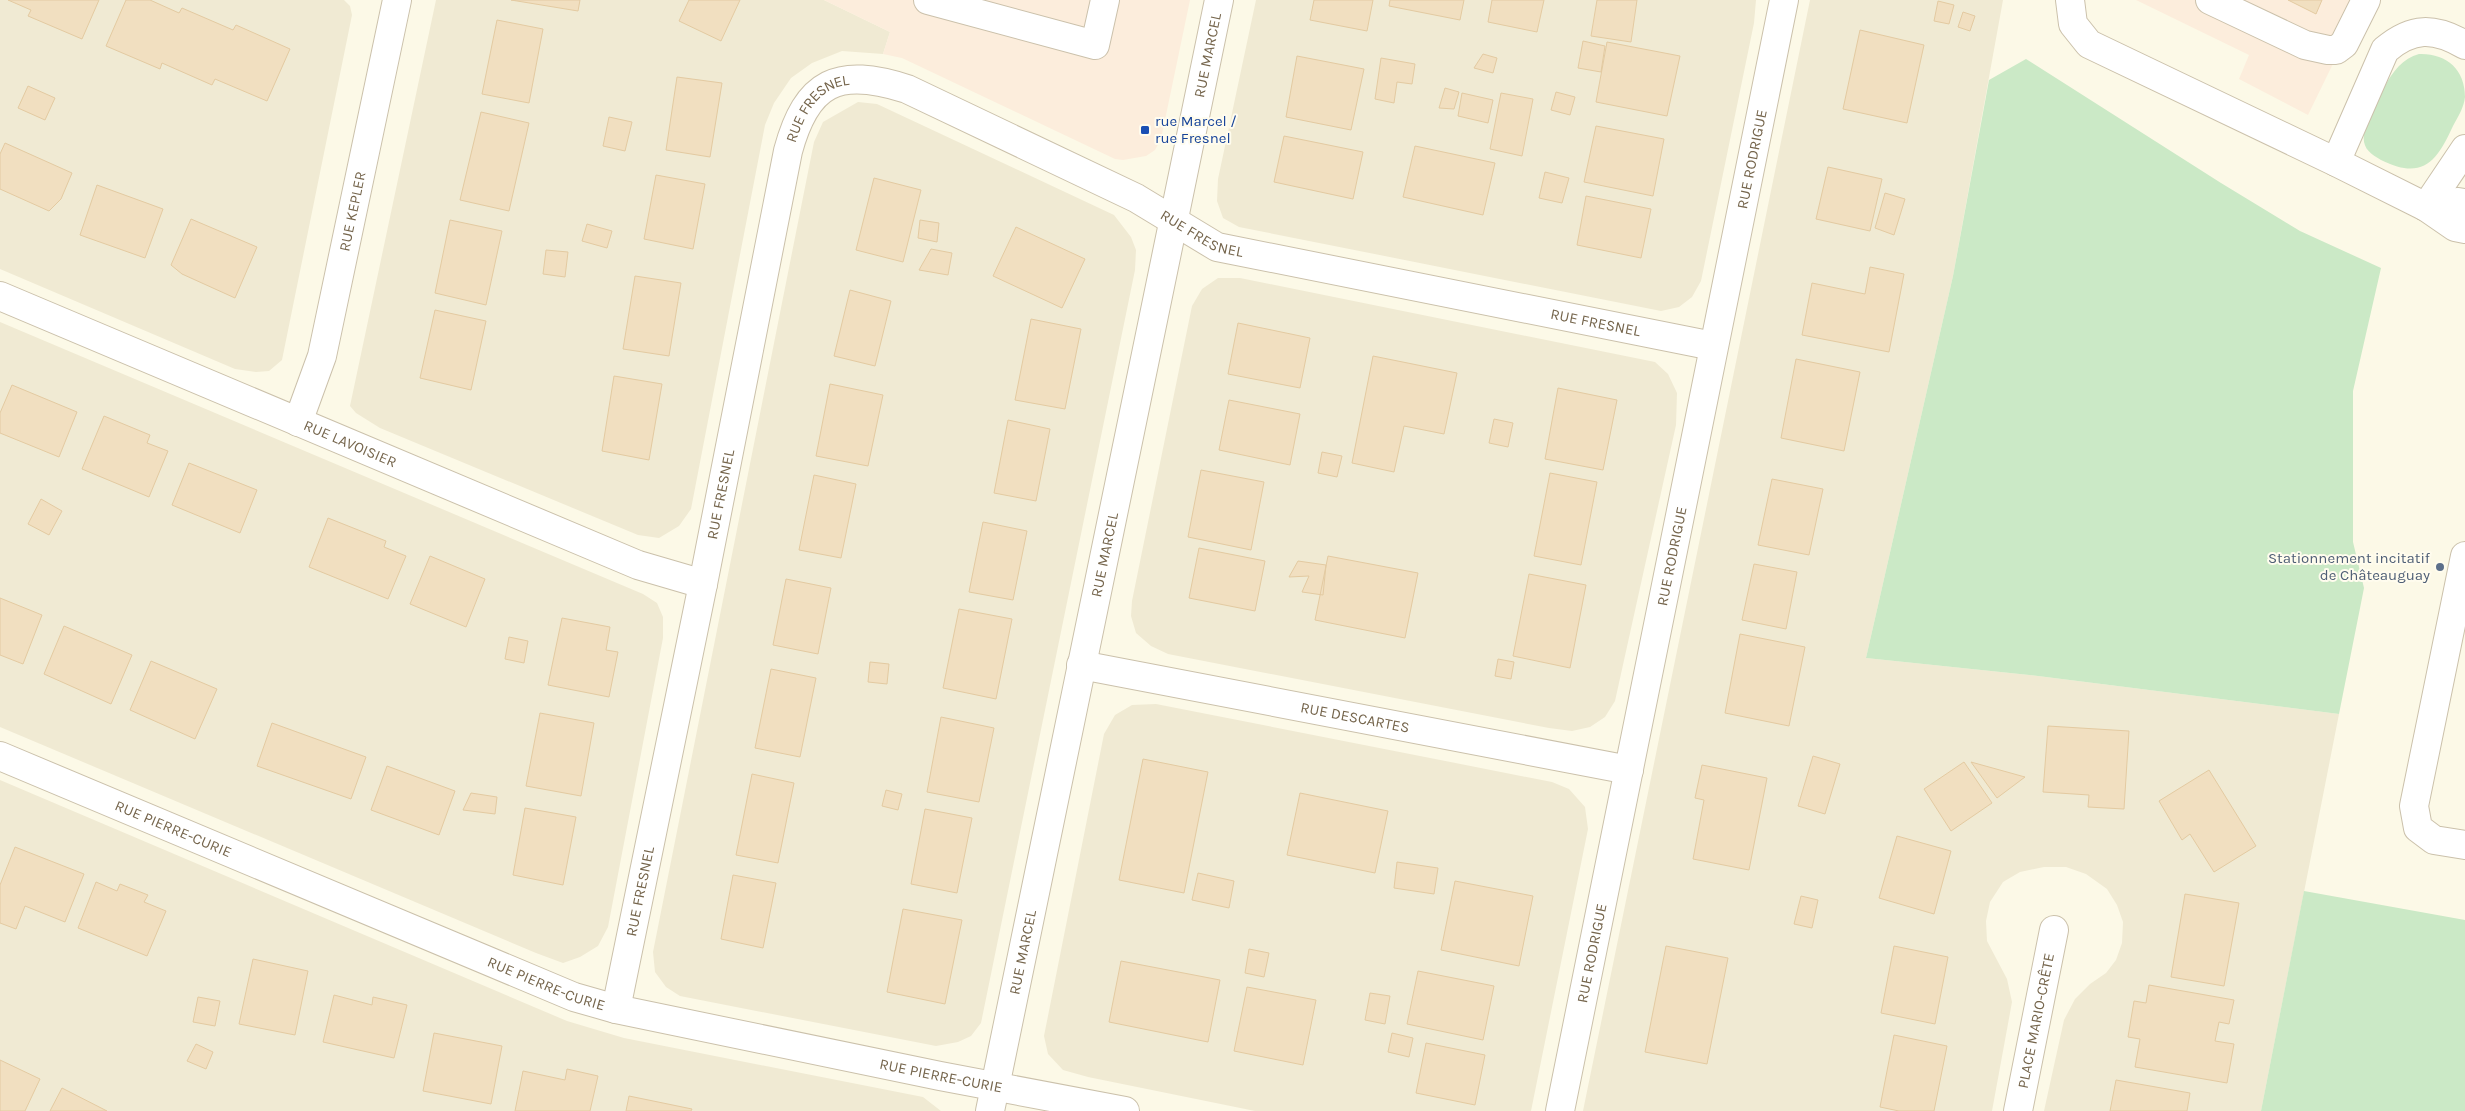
<svg xmlns="http://www.w3.org/2000/svg" width="2465" height="1111" font-family="Karla,sans-serif">
<style>
.residential{fill:#f0ead3}
.commercial{fill:#fceddc}
.green{fill:#cbe9c6}
.building{fill:#f1dfc0;stroke:#e3caa1}
.lines{fill:none;stroke-linecap:round;stroke-linejoin:round}
.minor-casing{stroke:#cbc1ab;stroke-width:30}
.minor{stroke:#fff;stroke-width:28}
.transit-dot{fill:#1a4fb4;stroke:#fffcee;stroke-width:2}
.service-dot{fill:#5c6f8a;stroke:#fffcee;stroke-width:2}
.labels{text-anchor:middle;dominant-baseline:central;stroke-width:4;stroke-linejoin:round;paint-order:stroke}
.street-label{font-size:15px;fill:#75654c;stroke:#fffcee}
.transit-label{font-size:15px;fill:#164399;stroke:#fffcee;text-anchor:start}
.service-label{font-size:15px;fill:#4e5e75;stroke:#fffcee;text-anchor:end}
</style>
<rect width="100%" height="100%" fill="#fcf9e7"/>
<path class="residential" d="M 0,0 L 344,0 L 350,6 L 352,15 L 282,360 L 269,371 L 256,372 L 235,369 L 0,269 Z
M 436,0 L 824,0 L 890,32 L 883,54 L 842,51 L 812,63 L 791,78 L 774,103 L 765,125 L 691,509 L 679,526 L 659,538 L 638,535 L 380,428 L 356,413 L 350,406 Z
M 1256,0 L 1756,0 L 1754,23 L 1701,281 L 1692,297 L 1679,307 L 1661,311 L 1239,227 L 1223,218 L 1217,201 L 1218,179 Z
M 1810,0 L 2003,0 L 1953,276 L 1866,658 L 2038,676 L 2339,714 L 2261,1111 L 2044,1111 L 2064,1020 L 2075,999 L 2090,984 L 2106,973 L 2116,960 L 2122,943 L 2123,922 L 2117,905 L 2107,889 L 2086,874 L 2066,867 L 2044,867 L 2020,872 L 2003,882 L 1990,902 L 1986,921 L 1987,941 L 2007,979 L 2012,1002 L 1992,1111 L 1583,1111 Z
M 858,102 L 877,104 L 1114,215 L 1131,237 L 1136,250 L 1135,270 L 981,1023 L 971,1036 L 958,1042 L 936,1046 L 680,996 L 666,987 L 655,972 L 653,952 L 814,142 L 823,122 Z
M 1218,278 L 1240,278 L 1655,362 L 1668,374 L 1677,393 L 1676,425 L 1615,701 L 1605,717 L 1590,727 L 1572,731 L 1549,728 L 1168,654 L 1151,646 L 1136,633 L 1131,616 L 1132,601 L 1192,306 L 1202,289 Z
M 0,322 L 643,594 L 657,603 L 663,617 L 663,638 L 608,927 L 598,946 L 580,957 L 563,963 L 536,953 L 0,727 Z
M 1156,704 L 1552,782 L 1569,789 L 1585,807 L 1588,829 L 1531,1111 L 1255,1111 L 1088,1077 L 1063,1070 L 1048,1054 L 1044,1036 L 1104,734 L 1115,715 L 1132,705 Z
M 0,780 L 567,1021 L 624,1038 L 923,1097 L 941,1111 L 0,1111 Z"/>
<path class="commercial" d="M 824,0 L 1190,0 L 1161,139 L 1155,150 L 1146,156 L 1123,160 L 1115,159 L 902,58 L 883,54 L 890,32 Z
M 2136,0 L 2364,0 L 2308,115 L 2239,79 L 2249,55 Z"/>
<path class="green" d="M 2419,54 C 2446,53 2465,69 2465,97 C 2464,107 2458,117 2453,126 C 2437,161 2423,181 2381,160 C 2370,154 2362,148 2364,134 C 2377,106 2387,63 2419,54 Z
M 2026,59 L 2221,183 L 2300,231 L 2381,268 L 2353,391 L 2353,542 L 2364,588 L 2339,714 L 2038,676 L 1866,658 L 1953,276 L 1989,80 Z
M 2304,891 L 2465,920 L 2465,1111 L 2261,1111 Z"/>
<path class="building" d="M 8,0 L 99,0 L 82,39 L 28,16 L 31,10 Z
M 126,0 L 150,0 L 179,13 L 182,8 L 233,30 L 236,25 L 290,49 L 267,101 L 215,79 L 212,85 L 162,63 L 160,69 L 106,46 Z
M 511,0 L 580,0 L 578,11 Z
M 689,0 L 740,0 L 721,41 L 679,21 Z
M 1314,0 L 1373,0 L 1367,31 L 1310,20 Z
M 1390,0 L 1464,0 L 1460,20 L 1389,6 Z
M 1492,0 L 1544,0 L 1537,32 L 1488,22 Z
M 1597,0 L 1637,0 L 1631,42 L 1591,36 Z
M 2288,0 L 2322,0 L 2316,14 Z
M 1938,1 L 1954,5 L 1949,24 L 1934,21 Z
M 1963,12 L 1975,16 L 1970,31 L 1958,27 Z
M 497,20 L 543,29 L 529,103 L 482,94 Z
M 1860,30 L 1924,45 L 1907,123 L 1843,109 Z
M 1583,41 L 1605,46 L 1601,72 L 1578,68 Z
M 1607,42 L 1680,56 L 1667,116 L 1596,102 Z
M 1483,54 L 1497,58 L 1493,73 L 1474,68 Z
M 1297,56 L 1364,69 L 1351,130 L 1286,117 Z
M 1381,58 L 1415,64 L 1412,84 L 1397,82 L 1394,103 L 1375,99 Z
M 677,77 L 722,83 L 710,157 L 666,150 Z
M 28,86 L 55,98 L 45,120 L 18,108 Z
M 1445,88 L 1459,92 L 1454,109 L 1439,108 Z
M 1556,92 L 1575,97 L 1570,115 L 1551,110 Z
M 1462,93 L 1493,100 L 1488,123 L 1458,116 Z
M 1501,93 L 1533,99 L 1522,156 L 1490,149 Z
M 481,112 L 529,123 L 509,211 L 460,200 Z
M 609,117 L 632,122 L 625,151 L 603,146 Z
M 1596,126 L 1664,139 L 1653,196 L 1584,182 Z
M 1284,136 L 1363,152 L 1353,199 L 1274,182 Z
M 5,143 L 72,173 L 61,199 L 49,211 L 0,189 L 0,154 Z
M 1415,146 L 1495,163 L 1483,215 L 1403,197 Z
M 1828,167 L 1882,179 L 1870,231 L 1816,219 Z
M 1545,172 L 1569,178 L 1562,203 L 1539,198 Z
M 656,175 L 705,184 L 693,249 L 644,239 Z
M 874,178 L 921,190 L 903,262 L 856,250 Z
M 97,185 L 163,209 L 145,258 L 80,235 Z
M 1885,193 L 1905,199 L 1894,235 L 1875,228 Z
M 1586,196 L 1651,209 L 1641,258 L 1577,245 Z
M 191,219 L 257,247 L 235,298 L 182,274 L 171,265 Z
M 450,220 L 502,231 L 486,305 L 435,293 Z
M 920,220 L 939,223 L 937,242 L 918,238 Z
M 587,224 L 612,231 L 607,248 L 582,241 Z
M 1016,227 L 1085,259 L 1062,308 L 993,276 Z
M 931,249 L 952,253 L 948,275 L 919,270 Z
M 546,250 L 568,252 L 565,277 L 543,274 Z
M 1870,267 L 1904,274 L 1889,352 L 1802,335 L 1812,283 L 1865,294 Z
M 635,276 L 681,283 L 669,356 L 623,349 Z
M 850,290 L 891,301 L 875,366 L 834,356 Z
M 435,310 L 486,321 L 471,390 L 420,378 Z
M 1031,319 L 1081,329 L 1065,409 L 1015,400 Z
M 1238,323 L 1310,338 L 1300,388 L 1228,374 Z
M 1373,356 L 1457,373 L 1444,434 L 1404,426 L 1394,472 L 1352,463 Z
M 1796,359 L 1860,372 L 1844,451 L 1781,438 Z
M 614,376 L 662,384 L 649,460 L 602,451 Z
M 830,384 L 883,395 L 868,466 L 816,456 Z
M 12,385 L 77,412 L 59,457 L 0,433 L 0,413 Z
M 1558,388 L 1617,400 L 1603,470 L 1545,459 Z
M 1229,400 L 1300,414 L 1290,465 L 1219,450 Z
M 104,416 L 150,435 L 147,443 L 168,451 L 149,497 L 82,469 Z
M 1494,419 L 1513,423 L 1508,447 L 1489,443 Z
M 1008,420 L 1050,429 L 1036,501 L 994,493 Z
M 1322,452 L 1342,456 L 1337,477 L 1318,473 Z
M 189,463 L 257,490 L 240,533 L 172,505 Z
M 1201,470 L 1264,482 L 1251,550 L 1188,537 Z
M 1550,473 L 1597,482 L 1581,565 L 1534,556 Z
M 814,475 L 856,484 L 841,558 L 799,550 Z
M 1772,479 L 1823,489 L 1809,555 L 1758,545 Z
M 41,499 L 62,511 L 49,535 L 28,524 Z
M 328,518 L 386,541 L 384,547 L 406,556 L 388,599 L 309,567 Z
M 983,522 L 1027,531 L 1013,600 L 969,592 Z
M 1199,548 L 1265,561 L 1255,611 L 1189,598 Z
M 430,556 L 485,579 L 466,627 L 410,604 Z
M 1328,556 L 1418,573 L 1405,638 L 1315,620 Z
M 1298,561 L 1326,565 L 1323,595 L 1302,592 L 1309,576 L 1289,577 Z
M 1754,564 L 1797,572 L 1786,629 L 1742,620 Z
M 1529,574 L 1586,585 L 1570,668 L 1513,656 Z
M 786,579 L 831,588 L 818,654 L 773,645 Z
M 0,598 L 42,615 L 23,664 L 0,655 Z
M 959,609 L 1012,619 L 996,699 L 943,688 Z
M 562,618 L 610,627 L 606,650 L 618,652 L 609,697 L 548,685 Z
M 64,626 L 132,655 L 111,704 L 44,674 Z
M 1740,634 L 1805,647 L 1789,726 L 1725,713 Z
M 509,637 L 528,641 L 524,663 L 505,659 Z
M 1498,659 L 1514,662 L 1511,679 L 1495,676 Z
M 151,661 L 217,689 L 195,739 L 130,710 Z
M 870,662 L 889,664 L 887,684 L 868,682 Z
M 771,669 L 816,678 L 800,757 L 755,748 Z
M 540,713 L 594,723 L 581,796 L 526,786 Z
M 941,717 L 994,728 L 979,802 L 927,792 Z
M 272,723 L 366,757 L 351,799 L 257,766 Z
M 2048,726 L 2129,731 L 2124,809 L 2088,807 L 2089,795 L 2043,792 Z
M 1813,756 L 1840,764 L 1825,814 L 1798,806 Z
M 1143,759 L 1208,772 L 1184,893 L 1119,880 Z
M 1964,762 L 1992,803 L 1951,831 L 1924,789 Z
M 1971,762 L 2025,777 L 1997,798 Z
M 1702,765 L 1767,778 L 1749,870 L 1693,859 L 1704,800 L 1695,798 Z
M 387,766 L 455,791 L 439,835 L 371,810 Z
M 2209,770 L 2256,846 L 2214,872 L 2190,834 L 2182,840 L 2159,801 Z
M 752,774 L 794,783 L 778,863 L 736,855 Z
M 886,790 L 902,794 L 898,810 L 882,806 Z
M 471,793 L 497,797 L 495,814 L 463,810 Z
M 1300,793 L 1388,811 L 1375,873 L 1287,855 Z
M 525,808 L 576,817 L 563,885 L 513,875 Z
M 925,809 L 972,818 L 957,893 L 911,884 Z
M 1897,836 L 1951,851 L 1934,914 L 1879,898 Z
M 15,847 L 84,874 L 65,922 L 25,906 L 16,929 L 0,923 L 0,885 Z
M 1397,862 L 1438,868 L 1434,894 L 1394,888 Z
M 1198,873 L 1234,881 L 1229,908 L 1192,900 Z
M 733,875 L 776,883 L 763,948 L 721,939 Z
M 1455,881 L 1533,896 L 1519,966 L 1441,950 Z
M 96,882 L 117,891 L 120,884 L 148,895 L 144,902 L 166,911 L 147,956 L 78,928 Z
M 2185,894 L 2239,903 L 2224,986 L 2171,977 Z
M 1801,896 L 1818,900 L 1812,928 L 1794,924 Z
M 903,909 L 962,920 L 945,1004 L 887,992 Z
M 1666,946 L 1728,958 L 1707,1064 L 1645,1052 Z
M 1894,946 L 1948,957 L 1935,1024 L 1881,1013 Z
M 1249,949 L 1269,953 L 1264,977 L 1245,973 Z
M 253,959 L 308,971 L 295,1035 L 239,1024 Z
M 1121,961 L 1220,980 L 1208,1042 L 1109,1022 Z
M 1418,971 L 1494,986 L 1483,1040 L 1407,1024 Z
M 2149,985 L 2234,1000 L 2229,1024 L 2219,1022 L 2215,1041 L 2234,1044 L 2227,1083 L 2135,1067 L 2140,1039 L 2128,1037 L 2134,1001 L 2146,1003 Z
M 1247,987 L 1316,1000 L 1303,1065 L 1234,1051 Z
M 1370,993 L 1390,996 L 1385,1024 L 1365,1020 Z
M 334,995 L 372,1005 L 373,997 L 407,1005 L 394,1058 L 323,1042 Z
M 198,997 L 220,1001 L 215,1026 L 193,1022 Z
M 434,1033 L 502,1046 L 491,1104 L 423,1091 Z
M 1392,1033 L 1413,1038 L 1409,1057 L 1388,1052 Z
M 1894,1035 L 1947,1046 L 1934,1111 L 1899,1111 L 1880,1107 Z
M 1426,1043 L 1485,1055 L 1475,1105 L 1416,1093 Z
M 196,1044 L 213,1052 L 206,1069 L 187,1061 Z
M 0,1060 L 40,1079 L 25,1111 L 0,1111 Z
M 567,1069 L 598,1076 L 590,1111 L 515,1111 L 523,1071 L 565,1080 Z
M 2116,1080 L 2190,1093 L 2187,1111 L 2110,1111 Z
M 62,1088 L 107,1111 L 50,1111 Z
M 629,1096 L 692,1109 L 691,1111 L 626,1111 Z"/>
<g class="lines">
<g class="minor-casing">
<g id="minor">
<path d="M 928,0 L 1095,45 L 1105,0"/>
<path d="M 2070,0 L 2073,24 L 2089,44 L 2336,162 L 2426,207 L 2455,227 L 2465,229"/>
<path d="M 2210,0 L 2305,45 L 2328,50 L 2336,50 L 2344,44 L 2366,0"/>
<path d="M 2336,162 L 2385,50 C 2412,27 2434,27 2465,45"/>
<path d="M 2426,207 L 2465,149"/>
<path d="M 2426,207 L 2457,202 L 2465,203"/>
<path id="s1" d="M 0,296 L 638,565 L 703,584"/>
<path id="s2" d="M 298,422 L 322,356 L 397,0"/>
<path d="M 2465,556 L 2414,806 L 2418,828 L 2434,840 L 2465,845"/>
<path id="s3" d="M 1081,665 L 1629,770"/>
<path id="s4" d="M 0,756 L 574,997 L 616,1009 L 940,1076 L 1125,1111"/>
<path id="s5" d="M 616,1009 L 703,584 L 788,151 C 807,81 838,67 907,89 L 1136,198 L 1217,247 L 1713,346"/>
<path id="s6" d="M 990,1111 L 1219,0"/>
<path id="s7" d="M 1560,1111 L 1784,0"/>
<path id="s8" d="M 2018,1111 L 2054,930"/>
</g>
</g>
<use href="#minor" class="minor"/>
</g>
<rect class="transit-dot" x="1140" y="125" width="10" height="10" rx="2.5"/>
<circle class="service-dot" cx="2440" cy="567" r="5"/>
<g class="labels">
<g class="street-label">
<text stroke="none"><textPath href="#s6" startOffset="1078">RUE MARCEL</textPath></text>
<text stroke="none"><textPath href="#s5" startOffset="930">RUE FRESNEL</textPath></text>
<text stroke="none"><textPath href="#s7" startOffset="971">RUE RODRIGUE</textPath></text>
<text stroke="none"><textPath href="#s2" startOffset="218">RUE KEPLER</textPath></text>
<text stroke="none"><textPath href="#s5" startOffset="1364">RUE FRESNEL</textPath></text>
<text stroke="none"><textPath href="#s5" startOffset="1769">RUE FRESNEL</textPath></text>
<text stroke="none"><textPath href="#s1" startOffset="380">RUE LAVOISIER</textPath></text>
<text stroke="none"><textPath href="#s5" startOffset="525">RUE FRESNEL</textPath></text>
<text stroke="none"><textPath href="#s6" startOffset="568">RUE MARCEL</textPath></text>
<text stroke="none"><textPath href="#s7" startOffset="566">RUE RODRIGUE</textPath></text>
<text stroke="none"><textPath href="#s3" startOffset="279">RUE DESCARTES</textPath></text>
<text stroke="none"><textPath href="#s4" startOffset="188">RUE PIERRE-CURIE</textPath></text>
<text stroke="none"><textPath href="#s5" startOffset="120">RUE FRESNEL</textPath></text>
<text stroke="none"><textPath href="#s6" startOffset="162">RUE MARCEL</textPath></text>
<text stroke="none"><textPath href="#s7" startOffset="161">RUE RODRIGUE</textPath></text>
<text stroke="none"><textPath href="#s4" startOffset="592">RUE PIERRE-CURIE</textPath></text>
<text stroke="none"><textPath href="#s8" startOffset="92">PLACE MARIO-CRÊTE</textPath></text>
<text stroke="none"><textPath href="#s4" startOffset="998">RUE PIERRE-CURIE</textPath></text>
</g>
<g class="transit-label">
<text x="1155" y="121">rue Marcel /<tspan x="1155" dy="17">rue Fresnel</tspan></text>
</g>
<g class="service-label">
<text x="2430" y="558">Stationnement incitatif<tspan x="2430" dy="17">de Châteauguay</tspan></text>
</g>
</g>
</svg>
